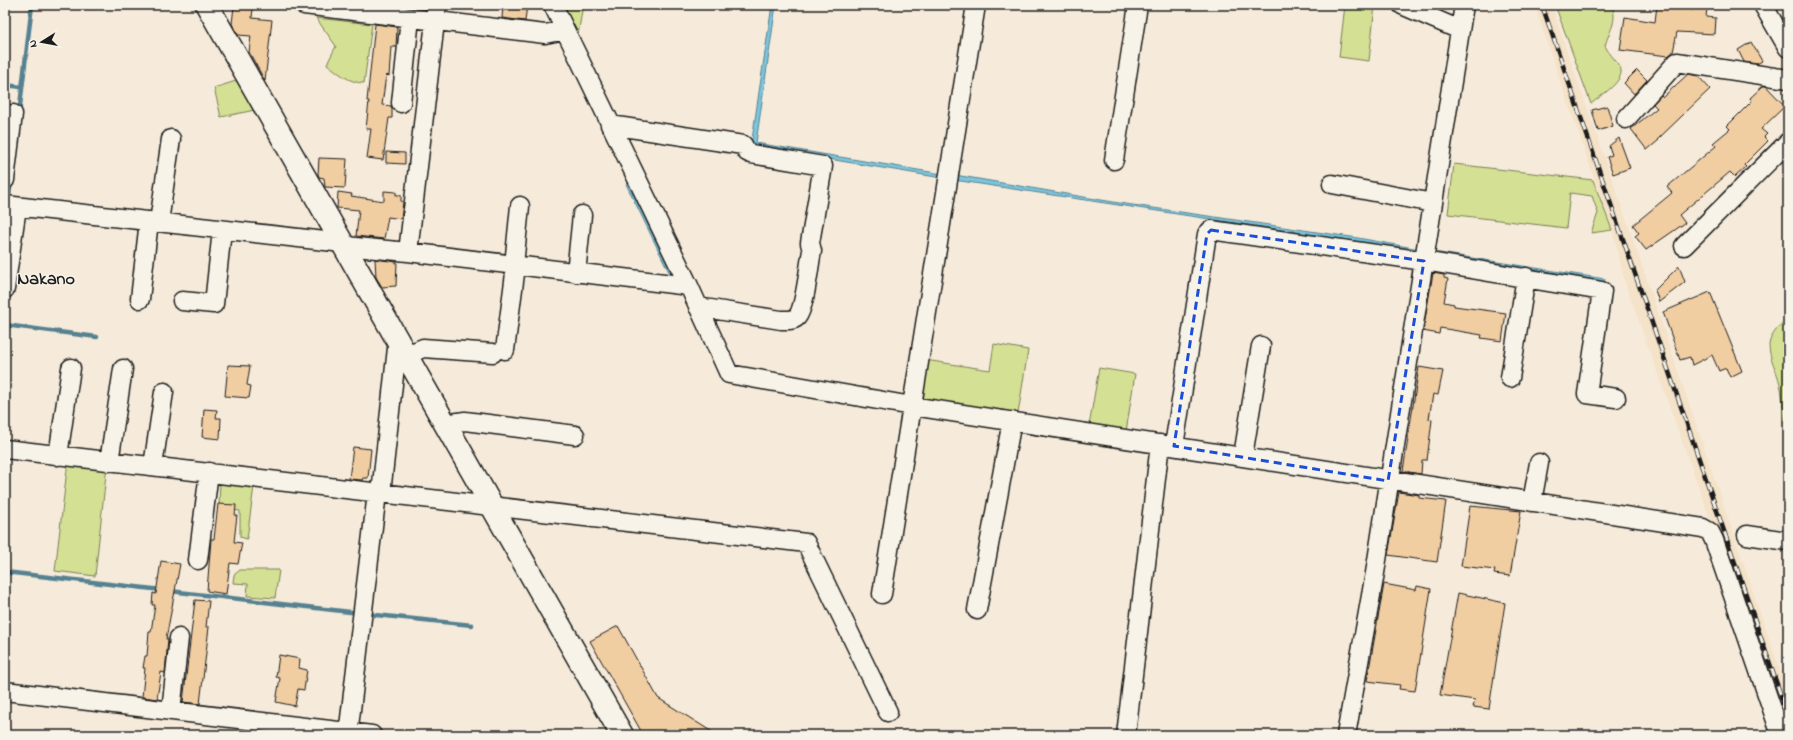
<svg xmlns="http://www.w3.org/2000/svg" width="1793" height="740" font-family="'Indie Flower',sans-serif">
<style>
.built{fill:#f4e2c9}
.green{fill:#d4e093;stroke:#787e58}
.water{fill:#7cc5dd;stroke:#568190}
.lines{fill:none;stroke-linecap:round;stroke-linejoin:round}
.stream{stroke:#568190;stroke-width:4.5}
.building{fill:#f1cda2;stroke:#1c1c1c}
.street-casing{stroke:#1c1c1c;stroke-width:21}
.secondary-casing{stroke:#1c1c1c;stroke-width:25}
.street{stroke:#f7f3e8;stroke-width:18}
.secondary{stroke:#f7f3e8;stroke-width:22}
.rail-casing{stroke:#1c1c1c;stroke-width:4.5}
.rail{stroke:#f7f3e8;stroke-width:3;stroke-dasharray:9;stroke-linecap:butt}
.marked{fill:none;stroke:#1d4ed8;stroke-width:3;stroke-dasharray:8 5;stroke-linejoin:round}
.labels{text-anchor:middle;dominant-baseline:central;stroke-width:3;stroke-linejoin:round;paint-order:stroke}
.quarter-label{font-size:18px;font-weight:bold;fill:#1c1c1c;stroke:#f7f3e8}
</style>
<rect width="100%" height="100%" fill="#f6ebda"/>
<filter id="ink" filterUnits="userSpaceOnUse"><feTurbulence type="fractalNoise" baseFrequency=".025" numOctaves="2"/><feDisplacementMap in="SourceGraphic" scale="8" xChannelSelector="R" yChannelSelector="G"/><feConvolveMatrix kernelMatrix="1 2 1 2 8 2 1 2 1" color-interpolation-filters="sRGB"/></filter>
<g filter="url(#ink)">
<path class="built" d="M 1534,5 L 1551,5 L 1623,210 L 1788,694 L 1788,735 L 1626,286 L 1612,230 Z"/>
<path class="green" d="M 564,5 L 583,5 L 578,35 Z
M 1345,5 L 1375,5 L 1369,61 L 1339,57 Z
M 1555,5 L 1612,5 C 1618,23 1609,30 1605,46 C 1609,54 1616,60 1620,67 C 1627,80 1600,96 1591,104 Z
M 316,18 L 372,24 L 364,83 C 349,83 339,73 327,64 L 336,46 Z
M 239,80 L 255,110 L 221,117 L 214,88 Z
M 1454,164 L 1593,180 L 1612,230 L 1591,233 L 1598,213 L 1592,196 L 1570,193 L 1566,228 L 1448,214 Z
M 1788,316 L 1788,433 C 1782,418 1784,400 1780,384 C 1777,371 1769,358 1769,345 C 1770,334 1782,324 1788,316 Z
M 994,344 L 1028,350 L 1018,414 L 919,398 L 925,360 L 990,370 Z
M 1099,368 L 1135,374 L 1126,432 L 1089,426 Z
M 68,461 L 107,465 L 95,576 L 55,571 Z
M 220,481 L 254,486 L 247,539 L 240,537 L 240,511 L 219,508 Z
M 240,570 L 279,570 L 275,598 L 247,596 L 248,584 L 233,583 L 234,575 Z"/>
<path class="water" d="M 772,5 L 776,5 L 756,143 L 942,174 L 942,178 L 751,146 Z
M 955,175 L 1119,203 L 1358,238 L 1419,249 L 1417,253 L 1354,241 L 954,180 Z
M 629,183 L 675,277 L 672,278 L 626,184 Z
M 1434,252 L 1605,279 L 1604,283 L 1433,256 Z"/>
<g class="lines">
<path class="stream" d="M 5,85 L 22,87
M 19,114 L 32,5
M 8,202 L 11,181
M 5,325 L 97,337
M 5,572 L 162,590
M 170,591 L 359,613
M 366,614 L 472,625"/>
</g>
<path class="building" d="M 503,5 L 527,5 L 525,21 L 502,18 Z
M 1657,5 L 1693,10 L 1693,7 L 1707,8 L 1706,17 L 1716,18 L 1715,34 L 1677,32 L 1673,52 L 1668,56 L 1620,50 L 1625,17 L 1655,22 Z
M 234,6 L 253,8 L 252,18 L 272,20 L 265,81 L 249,52 L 251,36 L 238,35 L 232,24 Z
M 375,24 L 397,27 L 396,47 L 391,47 L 389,76 L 386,75 L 382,105 L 391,106 L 392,109 L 392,118 L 389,118 L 383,160 L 367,158 L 371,129 L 366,129 L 369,101 L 367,101 Z
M 1751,42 L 1762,61 L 1757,64 L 1744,62 L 1738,50 Z
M 1637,70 L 1647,80 L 1634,94 L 1624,83 Z
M 1688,74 L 1698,76 L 1710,89 L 1658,139 L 1659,140 L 1647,150 L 1631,129 L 1657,108 L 1653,104 L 1661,95 L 1663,97 Z
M 1763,86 L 1766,86 L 1785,106 L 1761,129 L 1767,134 L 1764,137 L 1768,141 L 1744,165 L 1746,167 L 1735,177 L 1730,172 L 1679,215 L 1685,223 L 1646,250 L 1635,236 L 1639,233 L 1633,225 L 1672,193 L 1667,187 L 1716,146 L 1713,143 L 1730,129 L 1727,126 L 1752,101 L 1750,98 Z
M 1607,106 L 1613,126 L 1598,131 L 1592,110 Z
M 1619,138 L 1630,168 L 1613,174 L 1607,157 L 1612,155 L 1609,146 Z
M 386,152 L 405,153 L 405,164 L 386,163 Z
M 319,158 L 347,159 L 345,188 L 325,187 L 324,178 L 319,177 L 318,174 Z
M 384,191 L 396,192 L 396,195 L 401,195 L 401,201 L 403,202 L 401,219 L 388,217 L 384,239 L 356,236 L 359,210 L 337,208 L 338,192 L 352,194 L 351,196 L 384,201 Z
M 375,259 L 397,262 L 396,286 L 382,287 L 376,277 Z
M 1679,266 L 1685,282 L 1659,302 L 1655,290 Z
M 1433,273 L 1444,275 L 1444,278 L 1448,279 L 1444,302 L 1454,304 L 1454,306 L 1506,313 L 1502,341 L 1481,338 L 1482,335 L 1440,328 L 1439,334 L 1423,331 Z
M 1710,292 L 1742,371 L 1730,377 L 1726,368 L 1719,371 L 1712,355 L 1692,365 L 1690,357 L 1680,360 L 1663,312 Z
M 228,365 L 250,366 L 247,385 L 251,386 L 249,398 L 225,396 Z
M 1419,367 L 1443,371 L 1438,395 L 1433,394 L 1429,419 L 1432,420 L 1427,460 L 1422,460 L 1421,474 L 1403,471 Z
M 204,409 L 217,410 L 216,418 L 221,418 L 220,439 L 202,437 Z
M 353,447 L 371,449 L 368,478 L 363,478 L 362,480 L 349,479 Z
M 1399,492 L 1419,495 L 1419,498 L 1446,501 L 1437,562 L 1388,555 Z
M 218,504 L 236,505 L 235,516 L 237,515 L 234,542 L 242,543 L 238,564 L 230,563 L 226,594 L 207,591 L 211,539 L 214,539 Z
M 1470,506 L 1521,511 L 1510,576 L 1494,574 L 1495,570 L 1461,566 Z
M 161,561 L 180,564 L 166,639 L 168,639 L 165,673 L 161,672 L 157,699 L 142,697 L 145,668 L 143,668 L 145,656 L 147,656 L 149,632 L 151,632 L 155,605 L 152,605 L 153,593 L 156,594 Z
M 1384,584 L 1416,590 L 1417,586 L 1431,589 L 1415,691 L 1399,689 L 1400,685 L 1367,681 Z
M 1458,593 L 1505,603 L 1489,709 L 1473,707 L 1475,700 L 1440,695 Z
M 195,600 L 209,601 L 206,627 L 209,627 L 200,704 L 183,702 Z
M 618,626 L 658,698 L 717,735 L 648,735 L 641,731 L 590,641 Z
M 279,655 L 300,659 L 299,668 L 307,670 L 304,690 L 298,689 L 295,706 L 276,702 L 280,678 L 276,677 Z"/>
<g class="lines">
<g class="street-casing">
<path id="street" d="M 304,5 L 545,34 L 565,30
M 553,5 L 689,286 L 729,374 L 912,406 L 1703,528 L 1710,532 L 1714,540 L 1781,735
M 1402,5 L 1460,30
M 1763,5 L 1788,48
M 401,103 L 410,18
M 1626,119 L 1677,62 L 1788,79
M 610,125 L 743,145 L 747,152 L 751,154 L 823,166 L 810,243 L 812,251 C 809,265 805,308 797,317 C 793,321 786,320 781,320 L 698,307
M 1114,160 L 1138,5
M 5,180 L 13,114
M 1332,184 L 1433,203
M 5,205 L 343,243
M 159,222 L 171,139
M 345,246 L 408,252 L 689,286
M 1684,246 L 1788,142
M 408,252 L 437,5
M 514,265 L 520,206
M 576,273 L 582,215
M 5,289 L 17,207
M 140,299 L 149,221
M 182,301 L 214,304 L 222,230
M 505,350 L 516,266
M 407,355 L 423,348 L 493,353
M 1510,378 L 1526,277
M 445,424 L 465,421 L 575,435
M 1174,446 L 1207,234 L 1211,230 L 1424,261 L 1602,291 L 1587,394 L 1616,398
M 5,449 L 806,543 L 888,712
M 58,456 L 71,368
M 1243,456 L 1261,346
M 109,462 L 123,369
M 153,466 L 164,392
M 381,493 L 398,339
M 1532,502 L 1539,463
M 1747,535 L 1788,541
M 198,560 L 209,472
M 882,594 L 976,5
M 977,610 L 1012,421
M 5,691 L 372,735
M 171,711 L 179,638
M 348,735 L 377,493
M 1126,735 L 1160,444
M 1346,735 L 1375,573 L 1464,5"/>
</g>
<g class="secondary-casing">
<path id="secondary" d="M 207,5 L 622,735"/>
</g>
<use href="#street" class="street"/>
<use href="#secondary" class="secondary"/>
<g class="rail-casing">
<path id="rail" d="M 1542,5 L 1788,716"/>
</g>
<use href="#rail" class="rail"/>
</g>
</g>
<path class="marked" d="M 1211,230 L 1424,261 L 1388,481 L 1174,446 L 1207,234 Z"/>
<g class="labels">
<g class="quarter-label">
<text x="46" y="280">Nakano</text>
</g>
</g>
<rect width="1793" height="740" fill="none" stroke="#f7f3e8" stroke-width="20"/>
<rect x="10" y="10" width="1773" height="720" fill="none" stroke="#1c1c1c" stroke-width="1.5" filter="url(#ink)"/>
<g transform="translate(42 42) rotate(259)" stroke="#f7f3e8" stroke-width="3" paint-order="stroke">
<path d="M0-3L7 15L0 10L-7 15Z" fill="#1c1c1c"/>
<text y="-6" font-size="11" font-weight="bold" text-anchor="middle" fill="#1c1c1c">N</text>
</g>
</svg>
